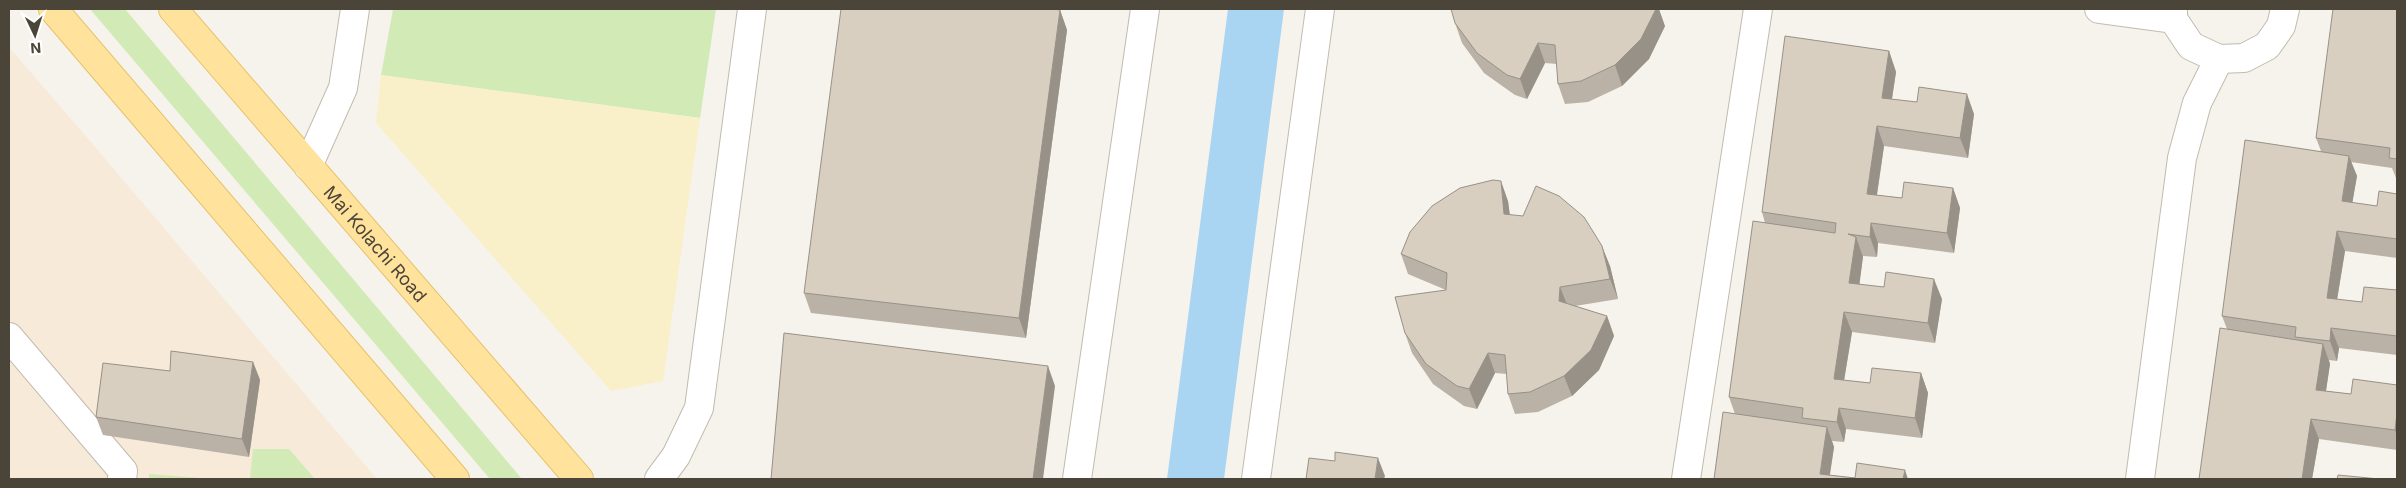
<svg xmlns="http://www.w3.org/2000/svg" width="2406" height="488" font-family="Inter,sans-serif">
<style>
.commercial{fill:#f7ead8}
.green{fill:#d2eab5}
.sand{fill:#f9efc9}
.water{fill:#a9d4f2}
.lines{fill:none;stroke-linecap:round;stroke-linejoin:round}
.minor-casing{stroke:#c2bbae;stroke-width:30}
.major-casing{stroke:#e6c16a;stroke-width:30}
.minor{stroke:#fff;stroke-width:28}
.major{stroke:#ffe39c;stroke-width:28}
.wall{fill:#bab2a6}
.shaded-wall{fill:#979187}
.building{fill:#d8cfc1;stroke:#979187}
.labels{text-anchor:middle;dominant-baseline:central;stroke-width:4;stroke-linejoin:round;paint-order:stroke}
.street-label{font-size:18px;fill:#4b4439;stroke:#fff}
</style>
<rect width="100%" height="100%" fill="#f6f3ec"/>
<path class="commercial" d="M 9,47 L 90,141 L 377,479 L 9,479 Z"/>
<path class="green" d="M 90,9 L 125,9 L 522,479 L 490,479 Z
M 393,9 L 716,9 L 700,118 L 381,75 Z
M 253,449 L 289,449 L 315,479 L 250,479 Z
M 149,474 L 214,479 L 149,479 Z"/>
<path class="sand" d="M 381,75 L 700,118 L 663,381 L 611,391 L 376,123 Z"/>
<path class="water" d="M 1228,9 L 1284,9 L 1224,479 L 1167,479 Z"/>
<g class="lines">
<g class="minor-casing">
<path id="minor" d="M 2099,9 L 2173,19
M 2173,9 L 2173,19 L 2191,46 L 2219,59 L 2244,58 L 2267,46 L 2281,26 L 2285,9
M 308,166 L 343,88 L 355,9
M 9,337 L 123,471 L 122,479
M 659,479 L 676,456 L 699,408 L 752,9
M 1077,479 L 1145,9
M 1256,479 L 1320,9
M 1686,479 L 1758,9
M 2140,479 L 2182,158 L 2197,103 L 2219,59"/>
</g>
<g class="major-casing">
<g id="major">
<path d="M 53,9 L 455,479"/>
<path id="s1" d="M 173,9 L 579,479"/>
</g>
</g>
<use href="#minor" class="minor"/>
<use href="#major" class="major"/>
</g>
<path class="wall" d="M 2397,9 L 2397,178 L 2396,178 L 2392,168 L 2351,162 L 2357,176 L 2352,203 L 2377,206 L 2397,194 L 2397,258 L 2345,251 L 2337,300 L 2362,302 L 2397,290 L 2397,355 L 2339,348 L 2337,361 L 2329,360 L 2330,364 L 2326,391 L 2351,394 L 2397,385 L 2397,450 L 2319,439 L 2312,479 L 2199,479 L 2227,329 L 2222,316 L 2321,151 L 2316,138 Z
M 1060,10 L 1067,30 L 1026,338 L 811,313 L 804,293 Z
M 1455,23 L 1665,26 L 1649,59 L 1622,86 L 1588,102 L 1565,104 L 1558,84 L 1557,64 L 1545,63 L 1527,99 L 1515,95 L 1484,73 L 1462,43 Z
M 1889,51 L 1896,72 L 1892,99 L 1974,114 L 1968,158 L 1884,146 L 1877,195 L 1902,198 L 1953,188 L 1960,208 L 1954,253 L 1878,243 L 1877,257 L 1863,256 L 1859,284 L 1942,299 L 1935,343 L 1852,332 L 1844,380 L 1870,383 L 1921,373 L 1928,393 L 1922,438 L 1846,429 L 1844,442 L 1832,441 L 1834,447 L 1830,475 L 1855,478 L 1908,479 L 1714,479 L 1735,414 L 1729,397 L 1765,223 L 1762,212 Z
M 1508,201 L 1510,215 L 1610,266 L 1618,299 L 1575,306 L 1607,316 L 1614,336 L 1599,370 L 1572,396 L 1538,412 L 1515,414 L 1508,394 L 1507,374 L 1495,373 L 1477,409 L 1464,406 L 1433,384 L 1412,353 L 1405,333 L 1446,290 L 1408,274 L 1401,254 Z
M 253,362 L 260,380 L 249,457 L 103,435 L 96,417 L 170,371 Z"/>
<path class="shaded-wall" d="M 1656,9 L 1659,9 L 1665,26 L 1649,59 L 1622,86 L 1615,65 Z
M 1060,10 L 1067,30 L 1026,338 L 1019,318 Z
M 1538,43 L 1545,63 L 1527,99 L 1520,79 Z
M 1889,51 L 1896,72 L 1889,118 L 1882,98 Z
M 1967,94 L 1974,114 L 1968,158 L 1960,138 Z
M 1877,126 L 1884,146 L 1874,214 L 1867,194 Z
M 2349,156 L 2357,176 L 2349,222 L 2342,201 Z
M 1501,181 L 1508,201 L 1512,234 L 1504,214 Z
M 1953,188 L 1960,208 L 1954,253 L 1947,233 Z
M 1871,223 L 1878,243 L 1877,257 L 1870,237 Z
M 2337,231 L 2345,251 L 2334,318 L 2327,298 Z
M 1856,237 L 1863,257 L 1857,303 L 1849,283 Z
M 1602,246 L 1610,266 L 1618,299 L 1610,279 Z
M 1934,279 L 1942,299 L 1935,343 L 1928,323 Z
M 1560,287 L 1568,307 L 1559,301 Z
M 1844,312 L 1852,332 L 1841,399 L 1834,379 Z
M 1607,316 L 1614,336 L 1599,370 L 1572,396 L 1564,376 Z
M 2331,328 L 2339,348 L 2337,361 L 2330,341 Z
M 2323,344 L 2330,364 L 2323,410 L 2316,390 Z
M 1488,353 L 1495,373 L 1477,409 L 1469,389 Z
M 253,362 L 260,380 L 249,457 L 242,439 Z
M 1048,366 L 1055,386 L 1043,479 L 1033,479 Z
M 1921,373 L 1928,393 L 1922,438 L 1915,418 Z
M 1839,408 L 1846,429 L 1844,442 L 1837,422 Z
M 2397,413 L 2397,437 L 2395,430 Z
M 2311,419 L 2319,439 L 2312,479 L 2302,479 Z
M 1827,427 L 1834,447 L 1829,479 L 1820,474 Z
M 1378,458 L 1385,476 L 1384,479 L 1375,479 Z
M 1905,470 L 1908,479 L 1903,479 Z"/>
<path class="building" d="M 841,9 L 1053,9 L 1060,10 L 1019,318 L 804,293 Z
M 1451,9 L 1656,9 L 1641,39 L 1615,65 L 1581,81 L 1558,84 L 1555,45 L 1538,43 L 1520,79 L 1507,75 L 1477,53 L 1455,23 Z
M 2333,9 L 2397,9 L 2397,159 L 2389,158 L 2390,148 L 2316,138 Z
M 1785,36 L 1889,51 L 1882,98 L 1917,102 L 1919,87 L 1967,94 L 1960,138 L 1877,126 L 1867,194 L 1902,198 L 1904,182 L 1953,188 L 1947,233 L 1871,223 L 1870,237 L 1848,234 L 1856,237 L 1849,283 L 1884,287 L 1886,272 L 1934,279 L 1928,323 L 1844,312 L 1834,379 L 1870,383 L 1872,368 L 1921,373 L 1915,418 L 1839,408 L 1837,422 L 1802,418 L 1803,408 L 1729,397 L 1753,221 L 1835,233 L 1836,223 L 1762,212 Z
M 2245,140 L 2349,156 L 2342,201 L 2377,206 L 2379,191 L 2397,194 L 2397,239 L 2337,231 L 2327,298 L 2362,302 L 2364,287 L 2397,290 L 2397,336 L 2331,328 L 2330,341 L 2295,337 L 2296,327 L 2222,316 Z
M 1493,180 L 1501,181 L 1504,214 L 1523,216 L 1536,186 L 1559,196 L 1584,217 L 1602,246 L 1610,279 L 1560,287 L 1559,301 L 1607,316 L 1591,350 L 1564,376 L 1530,392 L 1508,394 L 1505,355 L 1488,353 L 1469,389 L 1457,386 L 1426,364 L 1405,333 L 1395,297 L 1446,290 L 1447,273 L 1401,254 L 1410,232 L 1432,206 L 1460,188 Z
M 2220,328 L 2323,344 L 2316,390 L 2351,394 L 2353,379 L 2397,385 L 2397,413 L 2395,430 L 2311,419 L 2302,479 L 2199,479 Z
M 784,333 L 1048,366 L 1033,479 L 771,479 Z
M 171,351 L 253,362 L 242,439 L 96,417 L 103,363 L 170,371 Z
M 1723,412 L 1827,427 L 1820,474 L 1855,478 L 1857,463 L 1905,470 L 1903,479 L 1714,479 Z
M 1335,452 L 1378,458 L 1375,479 L 1306,479 L 1309,458 L 1335,461 Z
M 2338,475 L 2379,479 L 2337,479 Z"/>
<g class="labels">
<g class="street-label">
<text stroke="none"><textPath href="#s1" startOffset="310">Mai Kolachi Road</textPath></text>
</g>
</g>
<rect width="2406" height="488" fill="none" stroke="#4b4439" stroke-width="20"/>
<g transform="translate(35 35) rotate(176)" stroke="#ffffff" stroke-width="4" paint-order="stroke">
<path d="M0-4L9 19L0 12L-9 19Z" fill="#4b4439"/>
<text y="-8" font-size="14" font-weight="bold" text-anchor="middle" fill="#4b4439">N</text>
</g>
</svg>
